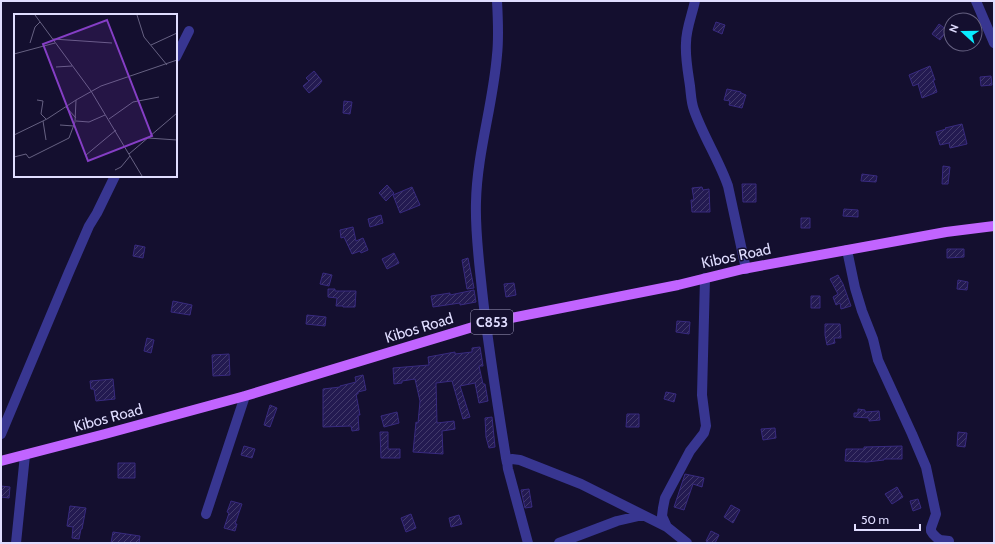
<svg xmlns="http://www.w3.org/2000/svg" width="995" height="544" font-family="Cabin,sans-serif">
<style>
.building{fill:url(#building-hatch);stroke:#382a7f}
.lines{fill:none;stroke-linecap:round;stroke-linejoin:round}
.minor{stroke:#383691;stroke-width:10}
.major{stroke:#c164ff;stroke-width:10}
.labels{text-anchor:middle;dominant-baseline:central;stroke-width:3;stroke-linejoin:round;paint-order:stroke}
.shield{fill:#140f2f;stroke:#a39fc1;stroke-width:1}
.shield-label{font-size:14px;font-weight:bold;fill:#e0ddff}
.street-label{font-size:15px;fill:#e0ddff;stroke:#140f2f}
.inset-road{fill:none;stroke:#666182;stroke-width:1}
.view{fill:#853ec5;fill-opacity:0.15;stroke:#853ec5;stroke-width:2}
.inset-edge{fill:none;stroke:#e0ddff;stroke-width:2}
</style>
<defs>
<pattern id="building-hatch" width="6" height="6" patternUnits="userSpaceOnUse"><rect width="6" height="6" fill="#231a51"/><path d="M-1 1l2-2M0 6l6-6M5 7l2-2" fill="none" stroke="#433b6b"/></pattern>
</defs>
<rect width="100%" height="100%" fill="#140f2f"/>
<path class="building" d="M 716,22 L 725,25 L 722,34 L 713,30 Z
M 939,24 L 947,30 L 940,40 L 932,34 Z
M 930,66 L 935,80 L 933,80 L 937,92 L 922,98 L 918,84 L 913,86 L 909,75 Z
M 314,71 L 322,81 L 319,85 L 309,93 L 303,86 L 309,81 L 306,78 Z
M 991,76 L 992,85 L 981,86 L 980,77 Z
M 727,89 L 741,92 L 741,93 L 746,95 L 742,108 L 729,105 L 730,101 L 724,100 Z
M 344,101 L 352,102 L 350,114 L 343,113 Z
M 962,124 L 967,144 L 950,148 L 949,143 L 940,145 L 936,132 L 946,129 L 945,128 Z
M 943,166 L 950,167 L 948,184 L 942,184 Z
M 862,174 L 877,176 L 876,182 L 861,181 Z
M 742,184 L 756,184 L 756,202 L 743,202 Z
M 387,185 L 394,193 L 386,201 L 379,193 Z
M 412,187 L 420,205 L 400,213 L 393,195 Z
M 702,187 L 703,190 L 709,189 L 710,212 L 692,212 L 691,200 L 694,200 L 692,188 Z
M 844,209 L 858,210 L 858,217 L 843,216 Z
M 381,215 L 383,223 L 370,227 L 368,219 Z
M 801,218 L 810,218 L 810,228 L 801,228 Z
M 353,227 L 356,241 L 363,238 L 368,250 L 361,253 L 360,251 L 352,254 L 344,237 L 341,238 L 340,230 Z
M 135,245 L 145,247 L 143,258 L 133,256 Z
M 947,249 L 964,249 L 964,257 L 947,258 Z
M 394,253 L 399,263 L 387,269 L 382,259 Z
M 468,258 L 474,288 L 467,289 L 462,260 Z
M 323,273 L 332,275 L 329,286 L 320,284 Z
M 838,275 L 843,284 L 851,306 L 841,309 L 840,303 L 836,305 L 833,297 L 838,294 L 830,279 Z
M 958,280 L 968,282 L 967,290 L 957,289 Z
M 514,283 L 516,295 L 506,297 L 504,284 Z
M 328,289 L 335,289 L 335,291 L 356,291 L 355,307 L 343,307 L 343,306 L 336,306 L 337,298 L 328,297 Z
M 474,290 L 476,302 L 460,305 L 460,303 L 433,307 L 431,296 L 450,293 L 450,295 Z
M 811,296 L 820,296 L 820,308 L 811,308 Z
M 173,301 L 192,305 L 190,315 L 171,312 Z
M 307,315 L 326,317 L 325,326 L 306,324 Z
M 677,321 L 690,322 L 689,334 L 676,332 Z
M 825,324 L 840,324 L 841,338 L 834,338 L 835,343 L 827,345 L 825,335 Z
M 147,338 L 154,340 L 151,353 L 144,351 Z
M 480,347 L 483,366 L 479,366 L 483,384 L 485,384 L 488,401 L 479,403 L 475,383 L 460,386 L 470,417 L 463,419 L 452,381 L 436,383 L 437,423 L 454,421 L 455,429 L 442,431 L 443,454 L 413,452 L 416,422 L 418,423 L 420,401 L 415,379 L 402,381 L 402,383 L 394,384 L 393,368 L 429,365 L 428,357 L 455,352 L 455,354 L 472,352 L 472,348 Z
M 229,354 L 230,375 L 213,376 L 212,355 Z
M 363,375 L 366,390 L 358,392 L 358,394 L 356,394 L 360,415 L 358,415 L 359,430 L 352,431 L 351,426 L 323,427 L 323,389 L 340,387 L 340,386 L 356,382 L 355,377 Z
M 113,379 L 115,399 L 96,401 L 94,389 L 91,389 L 90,381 Z
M 666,392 L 676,394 L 674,402 L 664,399 Z
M 270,405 L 277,408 L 270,427 L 264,425 Z
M 858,409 L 865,410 L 865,412 L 879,411 L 880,420 L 869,421 L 869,418 L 854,417 L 854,413 L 858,413 Z
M 397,412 L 399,423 L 384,427 L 381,416 Z
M 627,414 L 639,414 L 639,427 L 626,427 Z
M 492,417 L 495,447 L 489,448 L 486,437 L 485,418 Z
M 775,428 L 776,438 L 763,440 L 761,429 Z
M 380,432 L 388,432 L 388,449 L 400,449 L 400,458 L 381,458 Z
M 958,432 L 967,433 L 965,447 L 957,446 Z
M 244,446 L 255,449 L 252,458 L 241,455 Z
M 902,446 L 902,459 L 884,459 L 884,460 L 867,462 L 845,461 L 846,449 L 864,449 L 864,447 Z
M 118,463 L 135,463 L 135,478 L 118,478 Z
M 685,474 L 704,478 L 702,487 L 693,484 L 684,510 L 674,507 Z
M 1,486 L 10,487 L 9,498 L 1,497 Z
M 897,487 L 903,497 L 892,504 L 885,494 Z
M 529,489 L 532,507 L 525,508 L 521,490 Z
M 918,499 L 921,508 L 913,511 L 910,501 Z
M 231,501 L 242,504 L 235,524 L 237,524 L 235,531 L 224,528 L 229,513 L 227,512 Z
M 731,505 L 740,510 L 733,523 L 724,517 Z
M 70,506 L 86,508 L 82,529 L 81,529 L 79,539 L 72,538 L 73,527 L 67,526 Z
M 411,514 L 416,528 L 406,532 L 401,518 Z
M 459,515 L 462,524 L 451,527 L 449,518 Z
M 711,531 L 719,535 L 715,543 L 710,543 L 706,541 Z
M 113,532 L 140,536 L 139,543 L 111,543 Z"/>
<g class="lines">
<path class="minor" d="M 497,1 C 498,19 499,37 497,55 C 493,105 477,153 476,202 C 475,232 479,260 482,290 C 488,346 497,402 506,458 L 507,463
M 695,1 C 692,15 686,29 686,43 C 685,57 688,72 690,86 C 691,94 691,102 694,110 C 703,136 719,160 728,186 L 746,269
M 976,1 L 994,43
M 176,57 L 189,31
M 847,250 L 855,288 L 862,311 L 873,339 L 878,360 L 912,434 L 926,467 L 936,514 L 931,528 L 931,531 L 933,534 L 937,538 L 940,540 L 949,541
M 1,434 L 69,272 L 89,226 L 97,213 L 115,176
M 206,514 L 245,396
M 667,527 L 662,516 L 663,508 L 665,498 L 690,451 L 704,433 L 706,426 L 702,395 L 705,278
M 16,543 L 25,455
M 528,543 L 508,469 C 507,464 507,461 512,459 L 520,460 L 581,484 L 667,527 L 687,543
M 559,543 L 617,521 L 643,515"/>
<path class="major" d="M 1,461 L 105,434 L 245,396 L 486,323 L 678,285 L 743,269 L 946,232 L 994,226"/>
</g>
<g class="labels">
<rect class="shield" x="471" y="310" width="42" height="24" rx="3"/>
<g class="shield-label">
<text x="492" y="322">C853</text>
</g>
<g class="street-label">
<text transform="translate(736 256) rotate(-12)">Kibos Road</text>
<text transform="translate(419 328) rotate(-17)">Kibos Road</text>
<text transform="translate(108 418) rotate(-15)">Kibos Road</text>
</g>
</g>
<g transform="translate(14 14)">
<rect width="163" height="163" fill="#140f2f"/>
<path class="inset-road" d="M 21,1 L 77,77 L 128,162M 123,1 L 130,23 L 153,51M 39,25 L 98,29M 16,29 L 21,13 L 26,8M 137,31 L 163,19M 0,40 L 41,29M 42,53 L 58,52M 23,86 L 29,87 L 27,100 L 32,105M 62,86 L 87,72 L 163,46M 52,93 L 62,104M 95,105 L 119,88 L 145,83M 29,107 L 32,126M 62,107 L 75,108 L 91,101M 46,111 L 60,112M 0,121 L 33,105 L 62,86 L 61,108 L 55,124 L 15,144 L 12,140 L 0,143M 134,124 L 163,126M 115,140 L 163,99M 72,141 L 102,116M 101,156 L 107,153 L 116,142"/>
<path class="view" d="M 93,6 L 138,122 L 74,147 L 29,30 Z"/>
<rect width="163" height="163" class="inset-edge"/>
</g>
<rect width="995" height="544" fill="none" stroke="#e0ddff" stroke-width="4"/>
<g transform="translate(963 32) rotate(291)"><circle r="19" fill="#140f2f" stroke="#666182"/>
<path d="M0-3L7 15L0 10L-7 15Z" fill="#09ecff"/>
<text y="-6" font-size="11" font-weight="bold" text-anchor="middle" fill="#e0ddff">N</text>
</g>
<path d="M855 524v6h65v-6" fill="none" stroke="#e0ddff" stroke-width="2"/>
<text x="861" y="524" font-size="12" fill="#e0ddff" stroke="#140f2f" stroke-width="3" paint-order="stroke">50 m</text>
</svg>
